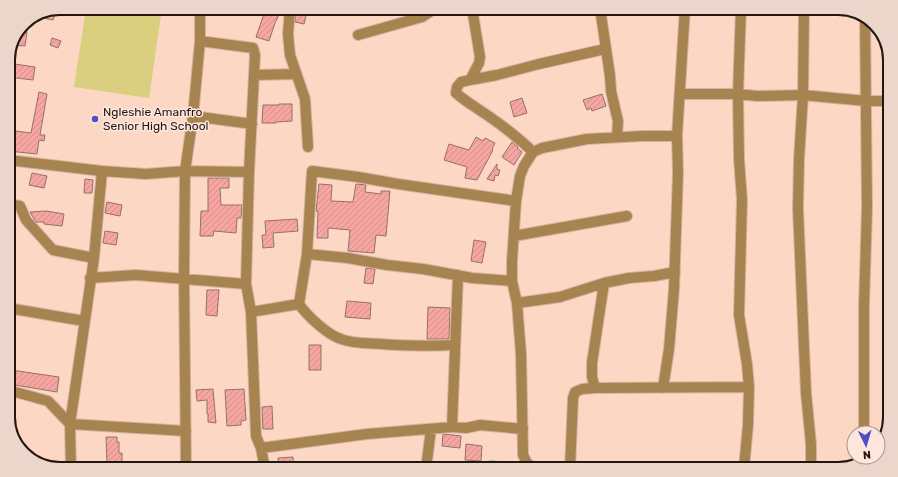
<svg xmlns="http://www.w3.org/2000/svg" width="898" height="477" font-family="Rubik,sans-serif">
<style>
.garden{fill:#dacf7f}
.building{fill:url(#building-hatch);stroke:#95706d}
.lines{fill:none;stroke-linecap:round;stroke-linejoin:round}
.minor-casing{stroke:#d4b4a4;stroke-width:12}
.minor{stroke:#a78350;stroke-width:10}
.poi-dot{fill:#504ec5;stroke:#fde7dc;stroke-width:1.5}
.labels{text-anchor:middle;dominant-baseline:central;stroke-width:3;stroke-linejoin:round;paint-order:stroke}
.poi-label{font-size:12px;fill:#231610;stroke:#fde7dc;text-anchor:start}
.rim{fill:none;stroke:#231610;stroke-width:2}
</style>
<defs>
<pattern id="building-hatch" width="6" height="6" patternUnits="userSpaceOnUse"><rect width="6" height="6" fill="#f7a5a1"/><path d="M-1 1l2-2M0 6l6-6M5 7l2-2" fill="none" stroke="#d38d8a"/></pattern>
</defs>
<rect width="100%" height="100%" fill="#fbd7c4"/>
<path class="garden" d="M 86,8 L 162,8 L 149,98 L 74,87 Z"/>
<path class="building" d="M 266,8 L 282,8 L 275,23 L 269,41 L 256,37 Z
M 296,8 L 308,8 L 304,24 L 295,22 Z
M 56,10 L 53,20 L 38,17 L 53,11 Z
M 20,31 L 27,32 L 25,46 L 13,45 Z
M 52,38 L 61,41 L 58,48 L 50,45 Z
M 8,63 L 35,67 L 33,80 L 8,77 Z
M 39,92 L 47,94 L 40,135 L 45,135 L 44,141 L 39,140 L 37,154 L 8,151 L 8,130 L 31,133 Z
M 602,94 L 606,106 L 592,111 L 591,108 L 587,110 L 583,100 Z
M 522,98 L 527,113 L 514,117 L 510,102 Z
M 279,104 L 292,104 L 292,121 L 276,122 L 276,123 L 262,123 L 263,105 L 279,105 Z
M 476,137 L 483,141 L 485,138 L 495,143 L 492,149 L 493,150 L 477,180 L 465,178 L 467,167 L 444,160 L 449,144 L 469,150 Z
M 512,142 L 518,147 L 517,148 L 522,152 L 514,165 L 502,157 Z
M 497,164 L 497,169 L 500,170 L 498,176 L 495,175 L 494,181 L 487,179 Z
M 32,173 L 47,176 L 44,188 L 29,185 Z
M 208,178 L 229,178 L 229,188 L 220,188 L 221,205 L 242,205 L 241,218 L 237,218 L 236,233 L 214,231 L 213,236 L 200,236 L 201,211 L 208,211 Z
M 85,179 L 93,180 L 92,193 L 84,193 Z
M 319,184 L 332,185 L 331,201 L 353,202 L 356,184 L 366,185 L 365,192 L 381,194 L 381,191 L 390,191 L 386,236 L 376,235 L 374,253 L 348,251 L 350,230 L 328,228 L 328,238 L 317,238 L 318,211 L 316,211 Z
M 107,202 L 122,205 L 120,216 L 105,213 Z
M 46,211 L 64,214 L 62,226 L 44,224 L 44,222 L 36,222 L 30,212 Z
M 297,219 L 298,231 L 273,233 L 274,247 L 263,248 L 262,235 L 266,235 L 265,221 Z
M 105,231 L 118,233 L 116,245 L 103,243 Z
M 474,240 L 486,242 L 482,263 L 471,261 Z
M 366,268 L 375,269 L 373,284 L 364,283 Z
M 207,290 L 219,290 L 217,316 L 206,315 Z
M 347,301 L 371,303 L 370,319 L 345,317 Z
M 428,307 L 450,308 L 449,339 L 427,339 Z
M 309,345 L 321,345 L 321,370 L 309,370 Z
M 11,370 L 59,377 L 57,392 L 9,384 Z
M 213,389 L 216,423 L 208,422 L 208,414 L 207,414 L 207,400 L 197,401 L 196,390 Z
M 244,389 L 246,420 L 241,421 L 241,425 L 227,426 L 225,390 Z
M 272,406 L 273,429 L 263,429 L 262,407 Z
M 443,434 L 461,436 L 460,448 L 442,446 Z
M 106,437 L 117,437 L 117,442 L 119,442 L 119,453 L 122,453 L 122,464 L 107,465 Z
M 466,444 L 482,446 L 481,461 L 465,460 Z
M 293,457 L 294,469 L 279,469 L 278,458 Z
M 489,461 L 508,462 L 508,469 L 488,469 Z"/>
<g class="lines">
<g class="minor-casing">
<path id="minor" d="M 290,8 L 288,34 L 290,55 L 305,99 L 308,147
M 600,8 L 610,76 L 611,91 L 618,121 L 617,137
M 741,8 L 738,94 L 739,159 L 742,200 L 739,315 L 747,364 L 749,387 L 748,425 L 744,468
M 804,8 L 803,95 L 799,159 L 798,209 L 806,393 L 811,444 L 811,469
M 358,35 L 422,17 L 436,8
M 200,41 L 253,48 L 255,55 L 249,172 L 246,284 L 251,312 L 256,436 L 261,448 L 265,469
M 255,75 L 296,74
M 470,80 L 479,63 L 480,57 L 472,8
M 680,94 L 738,94 L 757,96 L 803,95 L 866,101 L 890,101
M 193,116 L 252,124
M 533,152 C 519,138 503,126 487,115 C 477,108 466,102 456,93 L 457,87 L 461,82 L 470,80 L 497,75 L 539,64 L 605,49
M 8,160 L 102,171 L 146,174 L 185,171 L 249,172
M 8,204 L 20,206 L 26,220 L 53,250 L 94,258
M 514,236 L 627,216
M 307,254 L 348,258 L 387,265 L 423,269 L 472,278 L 512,281
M 90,278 L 136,275 L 246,284
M 517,303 L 560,297 L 604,283 L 629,278 L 654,276 L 675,272
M 299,304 C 307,316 328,335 341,339 C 353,344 368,343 381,344 C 405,346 430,346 455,345
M 8,308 L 84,321
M 251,312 L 299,304 L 307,254 L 312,171 L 358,177 L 398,184 L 516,201
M 595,388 L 592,377 L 592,363 L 604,283
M 663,388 L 669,349 L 674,289 L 678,173 L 677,136 L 685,8
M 8,390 L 48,401 L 70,424 L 186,431
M 452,427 L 458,275
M 864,433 L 864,306 L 867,208 L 865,17
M 261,448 L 367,434 L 452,427 L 466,428 L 480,425 L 523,429
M 863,462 L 863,457
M 71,469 L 70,424 L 94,258 L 102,171
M 186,469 L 184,278 L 185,171 L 193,116 L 200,41 L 200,8
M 426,469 L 431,429
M 535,469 L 527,463 L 523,455 L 521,354 L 517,303 L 512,281 L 512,261 L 516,201 L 520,176 L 524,166 L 533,152 L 542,148 L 587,139 L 642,136 L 677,136
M 570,469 L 573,398 L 575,392 L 582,389 L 595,388 L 749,387
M 712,469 L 744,468 L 751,469"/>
</g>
<use href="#minor" class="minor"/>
</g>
<circle class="poi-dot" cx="95" cy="119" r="4"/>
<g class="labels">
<g class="poi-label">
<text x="103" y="112">Ngleshie Amanfro<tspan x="103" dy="14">Senior High School</tspan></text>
</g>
</g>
<path d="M0 0H898V477H0ZM60 15H838A45 45 0 0 1 883 60V417A45 45 0 0 1 838 462H60A45 45 0 0 1 15 417V60A45 45 0 0 1 60 15Z" fill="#ecd6cc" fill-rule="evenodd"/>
<path class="rim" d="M60 15H838A45 45 0 0 1 883 60V417A45 45 0 0 1 838 462H60A45 45 0 0 1 15 417V60A45 45 0 0 1 60 15Z"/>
<g transform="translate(866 445) rotate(175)"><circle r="19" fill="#fde7dc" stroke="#a6938a"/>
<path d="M0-3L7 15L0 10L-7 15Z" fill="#504ec5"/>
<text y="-6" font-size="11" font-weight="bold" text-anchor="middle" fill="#231610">N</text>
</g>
</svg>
